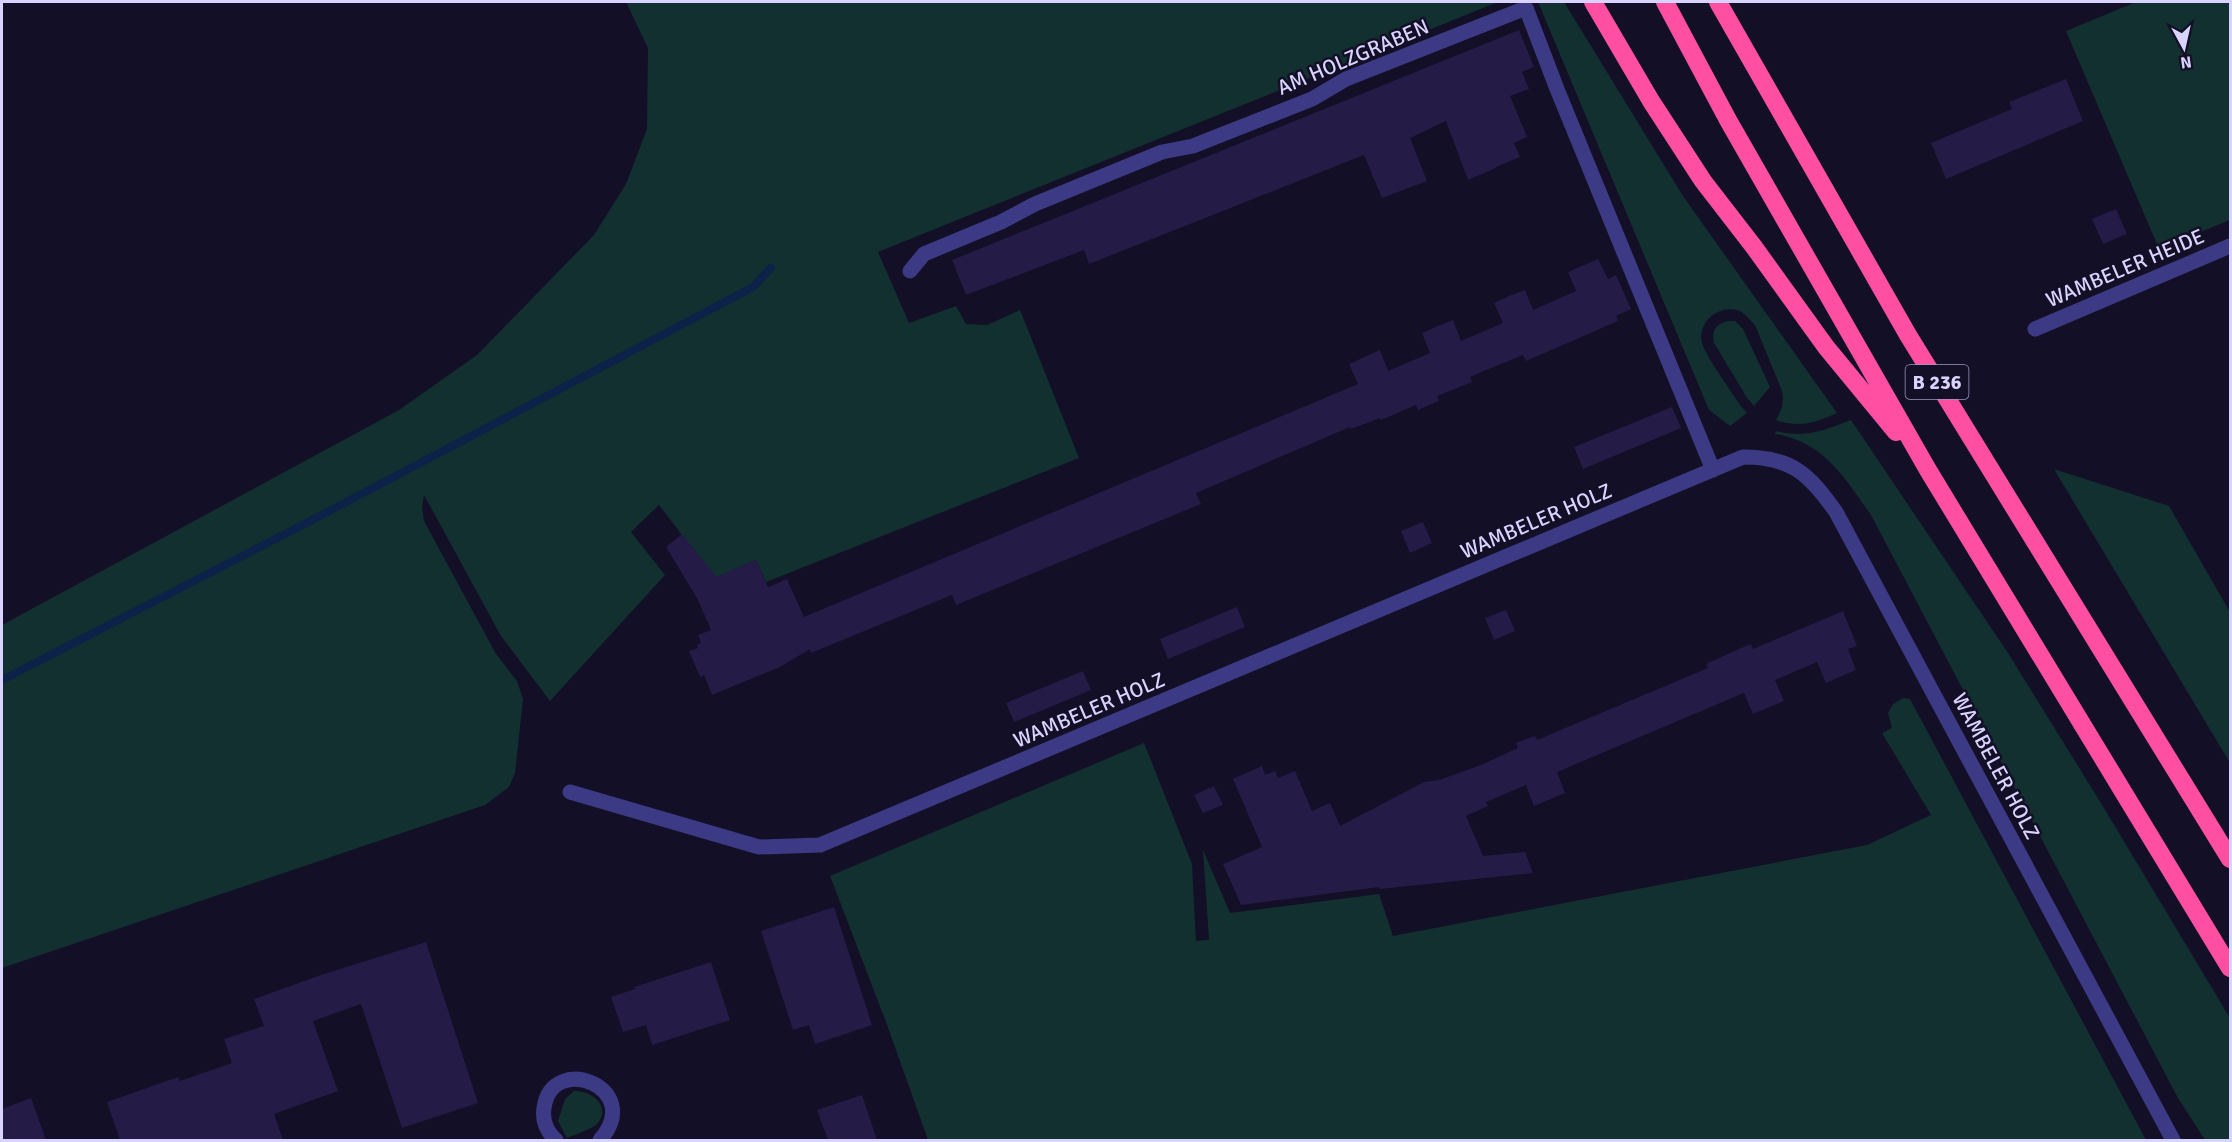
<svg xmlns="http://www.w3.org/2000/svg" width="2232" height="1142" font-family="Signika,sans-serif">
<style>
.green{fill:#12302f}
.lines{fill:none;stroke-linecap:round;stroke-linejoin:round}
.stream{stroke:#0c2248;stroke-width:8}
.building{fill:#241b47}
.minor{stroke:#3d3a85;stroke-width:15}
.highway{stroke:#ff4fa3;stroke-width:18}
.labels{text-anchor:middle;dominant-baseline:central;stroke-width:5;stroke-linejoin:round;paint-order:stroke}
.shield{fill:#130f26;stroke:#9e99be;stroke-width:1.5}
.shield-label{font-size:20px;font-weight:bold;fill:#d9d4ff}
.street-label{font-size:21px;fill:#d9d4ff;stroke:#130f26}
</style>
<rect width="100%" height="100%" fill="#130f26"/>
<path class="green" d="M 626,2 L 1498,2 L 878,252 L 909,323 L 956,306 L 966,324 L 987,325 L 1020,310 L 1079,458 L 766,582 L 756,560 L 715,578 L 659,505 L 631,532 L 665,575 L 550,701 L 501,636 L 424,495 L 422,507 L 424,521 L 496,654 L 517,681 L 523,699 L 515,773 L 509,787 L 485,805 L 2,968 L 2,625 L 399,410 L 477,355 L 594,235 L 626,184 L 647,129 L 648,48 Z
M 1538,2 L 1564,2 L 1683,196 L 1837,413 C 1815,423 1799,428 1776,420 C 1782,410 1784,403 1782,391 L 1755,325 C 1749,319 1744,312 1737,310 C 1716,305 1695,325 1703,346 C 1711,364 1729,388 1740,405 L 1747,413 L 1730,426 L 1709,410 Z
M 2136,2 L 2230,2 L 2230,220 L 2159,249 L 2066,31 Z
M 1728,321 L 1735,321 L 1743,329 L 1770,387 L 1754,406 L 1747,398 L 1714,343 C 1711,330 1716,324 1728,321 Z
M 1851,420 L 2008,653 L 2104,808 L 2230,1018 L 2230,1140 L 2205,1140 L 2178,1098 L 1871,515 C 1844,477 1824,442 1775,434 L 1776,431 C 1807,438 1822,431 1851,420 Z
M 2054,469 L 2169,506 L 2230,612 L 2230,763 Z
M 1903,698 L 1910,699 L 2146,1140 L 928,1140 L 886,1022 L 830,876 L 1144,743 L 1192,864 L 1196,941 L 1209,940 L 1203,850 L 1230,913 L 1379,894 L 1393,936 L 1867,845 L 1931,815 L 1882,733 L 1892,728 L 1888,713 L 1893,704 Z
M 574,1091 C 593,1090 612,1108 597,1124 C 590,1130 575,1134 567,1138 L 558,1121 L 565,1099 Z"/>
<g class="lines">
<path class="stream" d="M 2,680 L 316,518 L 753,287 L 771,268"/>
</g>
<path class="building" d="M 1519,30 L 1534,67 L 1522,72 L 1529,89 L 1510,96 L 1527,137 L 1514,143 L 1520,157 L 1496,167 L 1496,168 L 1468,180 L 1446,121 L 1410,138 L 1427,181 L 1382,198 L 1364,155 L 1089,264 L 1084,250 L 966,295 L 952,260 Z
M 2066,79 L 2083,121 L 1946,179 L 1931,143 L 2012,109 L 2009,102 Z
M 2116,209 L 2127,234 L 2103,244 L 2092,219 Z
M 1598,259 L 1608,279 L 1616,275 L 1631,309 L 1616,316 L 1618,321 L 1526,361 L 1523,355 L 1484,371 L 1470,377 L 1472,382 L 1437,396 L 1439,401 L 1418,410 L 1416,405 L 1381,420 L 1380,418 L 1351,429 L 1350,427 L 1196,493 L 1201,504 L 956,605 L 952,595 L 811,653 L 810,649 L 780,667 L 712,695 L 704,675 L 700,677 L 689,651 L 698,648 L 697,645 L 701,643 L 698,635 L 711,630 L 697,598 L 666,547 L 682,534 L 716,577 L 756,560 L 768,587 L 787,579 L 804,617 L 1358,384 L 1349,364 L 1380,350 L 1388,371 L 1430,353 L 1422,333 L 1438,326 L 1453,320 L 1461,341 L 1503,323 L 1494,303 L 1509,296 L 1525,290 L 1533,310 L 1576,291 L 1568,272 Z
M 1672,407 L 1681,428 L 1583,469 L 1574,447 Z
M 1423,522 L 1432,543 L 1410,553 L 1401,531 Z
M 1237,607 L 1245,627 L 1168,659 L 1160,639 Z
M 1506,610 L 1515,631 L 1494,640 L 1485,618 Z
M 1843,611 L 1857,646 L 1848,649 L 1856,670 L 1826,683 L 1817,662 L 1775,680 L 1784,701 L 1753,714 L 1744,693 L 1557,772 L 1565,793 L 1534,806 L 1526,785 L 1486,802 L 1488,806 L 1466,816 L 1483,856 L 1525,852 L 1533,873 L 1380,889 L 1379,887 L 1241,905 L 1223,864 L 1262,847 L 1233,779 L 1262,766 L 1265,775 L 1275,771 L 1278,778 L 1295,771 L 1312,811 L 1330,803 L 1340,826 L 1424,782 L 1439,780 L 1481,765 L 1518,748 L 1516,743 L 1535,736 L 1537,740 L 1708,668 L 1706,664 L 1739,649 L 1751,644 L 1753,649 Z
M 1083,671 L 1091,690 L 1014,722 L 1006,703 Z
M 1214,786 L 1223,805 L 1203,813 L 1194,795 Z
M 834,907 L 872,1025 L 815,1044 L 809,1025 L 793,1030 L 761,931 Z
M 426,942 L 478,1103 L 402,1128 L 361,1004 L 313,1021 L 338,1091 L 274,1114 L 283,1140 L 120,1140 L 107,1102 L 178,1077 L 180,1081 L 232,1063 L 224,1039 L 264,1026 L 254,999 L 321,975 Z
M 711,962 L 730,1020 L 652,1045 L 646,1025 L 623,1032 L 611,997 L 635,989 L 634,987 Z
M 862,1095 L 877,1140 L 828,1140 L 817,1110 Z
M 31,1098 L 46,1140 L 2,1140 L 2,1109 Z"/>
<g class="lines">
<path class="minor" d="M 910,271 L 924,254 L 1001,222 L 1035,204 L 1162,152 L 1193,146 L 1312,99 L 1346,79 L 1526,8 L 1557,89 L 1713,470
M 2035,329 L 2230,246
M 570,792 L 759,847 L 820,845 L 1743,457 C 1792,457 1809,474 1836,512 L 2173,1140
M 556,1140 C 546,1131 542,1121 544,1108 C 552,1051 646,1088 600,1140"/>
<path class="highway" d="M 1593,2 L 1651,101 L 1703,181 L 1754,247 L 1826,347 L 1896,432
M 1665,2 L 1728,120 L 1928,470 L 2230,968
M 1718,2 L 1908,335 L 2230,859"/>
</g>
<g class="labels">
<rect class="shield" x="1905.5" y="365" width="63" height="34" rx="4.5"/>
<g class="shield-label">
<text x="1937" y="382">B 236</text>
</g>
<g class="street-label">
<text transform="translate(1353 57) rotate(-23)">AM HOLZGRABEN</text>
<text transform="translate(2125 268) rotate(-23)">WAMBELER HEIDE</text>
<text transform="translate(1536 521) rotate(-23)">WAMBELER HOLZ</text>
<text transform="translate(1089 710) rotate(-23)">WAMBELER HOLZ</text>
<text transform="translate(1996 766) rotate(62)">WAMBELER HOLZ</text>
</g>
</g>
<rect width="2232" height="1142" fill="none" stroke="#d9d4ff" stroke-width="6"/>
<g transform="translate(2184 48) rotate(172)" stroke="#130f26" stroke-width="4.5" paint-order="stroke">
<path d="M0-4.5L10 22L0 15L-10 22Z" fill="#d9d4ff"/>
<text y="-9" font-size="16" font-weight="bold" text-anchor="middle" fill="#d9d4ff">N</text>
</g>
</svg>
